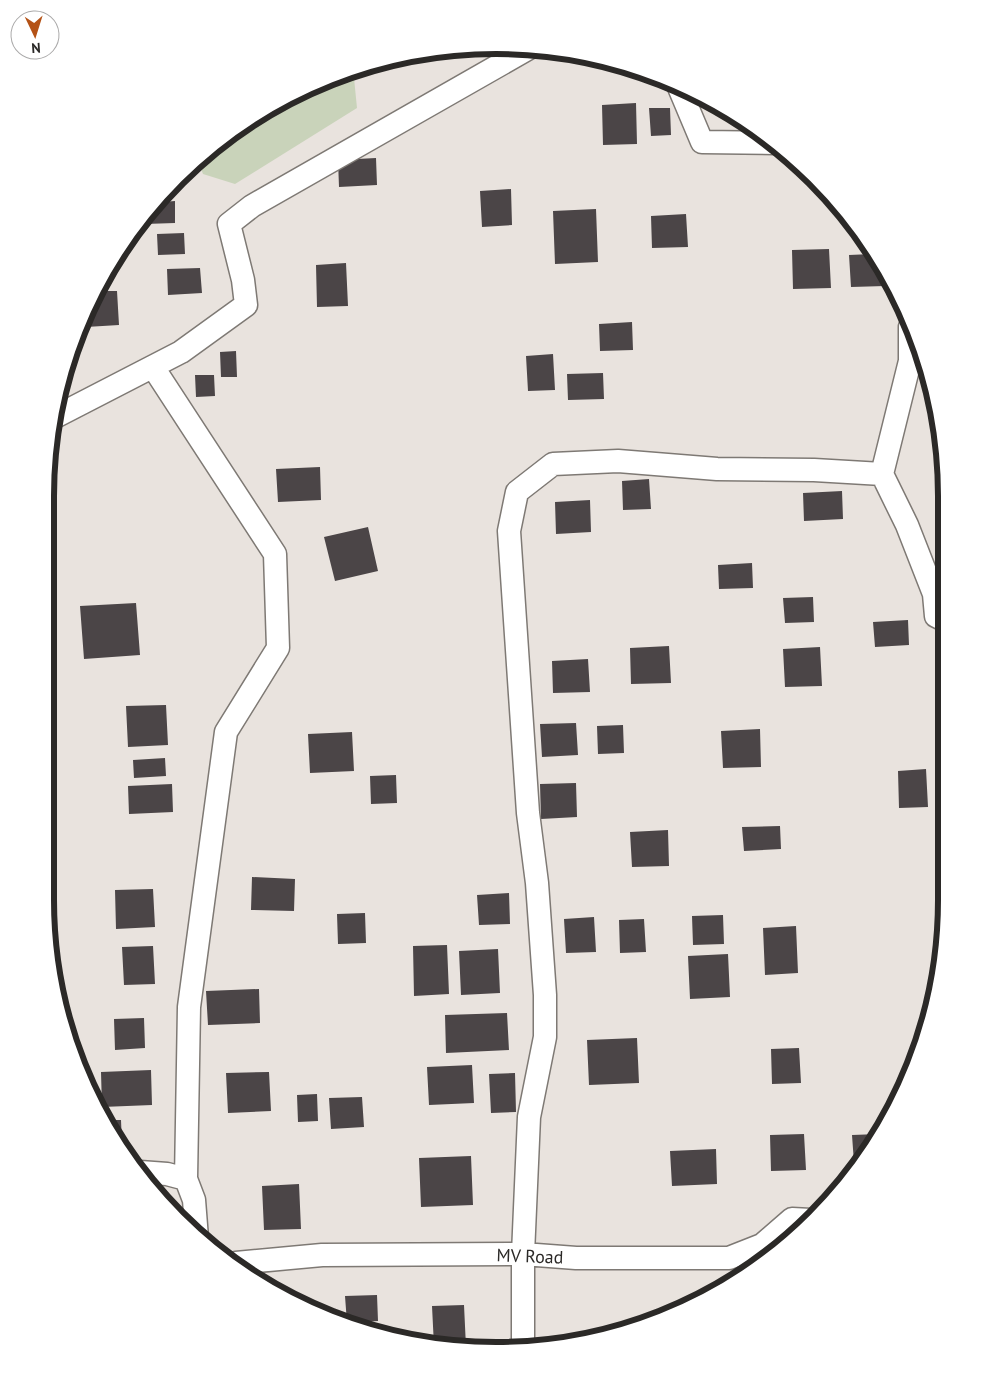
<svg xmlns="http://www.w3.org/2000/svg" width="992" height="1396" font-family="'PT Sans',sans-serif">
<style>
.green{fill:#c9d3ba}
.building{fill:#4b4547}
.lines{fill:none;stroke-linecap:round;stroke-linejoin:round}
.street-casing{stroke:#7e7974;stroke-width:25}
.street{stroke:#fff;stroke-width:22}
.labels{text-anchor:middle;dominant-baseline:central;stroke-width:5;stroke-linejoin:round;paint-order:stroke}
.street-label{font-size:18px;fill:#2b2927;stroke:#fff}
.rim{fill:none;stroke:#2b2927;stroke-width:6}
</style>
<rect width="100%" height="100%" fill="#e9e3de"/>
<path class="green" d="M 353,68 L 357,108 L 235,184 L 203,174 L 197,159 L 198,157 L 270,106 Z"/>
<path class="building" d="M 636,103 L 637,144 L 603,145 L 602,105 Z
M 649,108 L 670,108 L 671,135 L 651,136 Z
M 376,158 L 377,185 L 339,187 L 338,160 Z
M 511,189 L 512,225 L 482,227 L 480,191 Z
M 175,201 L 175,223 L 145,224 L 145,222 L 162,202 Z
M 596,209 L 598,262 L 555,264 L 553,211 Z
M 686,214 L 688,247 L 652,248 L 651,216 Z
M 184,233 L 185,254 L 158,255 L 157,234 Z
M 829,249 L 831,288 L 793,289 L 792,250 Z
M 872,254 L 885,273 L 885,286 L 851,287 L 849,255 Z
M 346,263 L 348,306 L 317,307 L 316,265 Z
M 200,268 L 202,293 L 168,295 L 167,269 Z
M 98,291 L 117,291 L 119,325 L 86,327 L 86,322 Z
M 632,322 L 633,350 L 600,351 L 599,324 Z
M 236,351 L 237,377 L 221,377 L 220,352 Z
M 553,354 L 555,390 L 528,391 L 526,356 Z
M 603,373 L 604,399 L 568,400 L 567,374 Z
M 195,375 L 214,375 L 215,396 L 196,397 Z
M 320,467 L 321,500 L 278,502 L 276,469 Z
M 649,479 L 651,509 L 623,510 L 622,481 Z
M 842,491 L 843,519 L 804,521 L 803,493 Z
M 590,500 L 591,532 L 556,534 L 555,502 Z
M 368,527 L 378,571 L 335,581 L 324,537 Z
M 752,563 L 753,588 L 719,589 L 718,565 Z
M 813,597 L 814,622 L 785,623 L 783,598 Z
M 136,603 L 140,655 L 84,659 L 80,606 Z
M 908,620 L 909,645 L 875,647 L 873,622 Z
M 669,646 L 671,683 L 631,684 L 630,648 Z
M 820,647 L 822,686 L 785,687 L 783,649 Z
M 588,659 L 590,692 L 553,693 L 552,661 Z
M 166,705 L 168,745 L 128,747 L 126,706 Z
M 576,723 L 578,755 L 542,757 L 540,724 Z
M 623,725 L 624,753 L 598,754 L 597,726 Z
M 760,729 L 761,767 L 723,768 L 721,731 Z
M 352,732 L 354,771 L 310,773 L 308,734 Z
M 165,758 L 166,776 L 134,778 L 133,760 Z
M 926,769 L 928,807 L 899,808 L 898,771 Z
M 396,775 L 397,803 L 371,804 L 370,776 Z
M 576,783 L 577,817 L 541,819 L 540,784 Z
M 172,784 L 173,812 L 129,814 L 128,786 Z
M 780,826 L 781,849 L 744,851 L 742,827 Z
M 668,830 L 669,866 L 632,867 L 630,832 Z
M 946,841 L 946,866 L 938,866 L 937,842 Z
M 252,877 L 295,879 L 294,911 L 251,910 Z
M 153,889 L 155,927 L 116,929 L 115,890 Z
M 509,893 L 510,924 L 479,925 L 477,895 Z
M 365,913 L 366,943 L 338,944 L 337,914 Z
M 723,915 L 724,944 L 693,945 L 692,916 Z
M 594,917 L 596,952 L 566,953 L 564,919 Z
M 644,919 L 646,952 L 620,953 L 619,920 Z
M 796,926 L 798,973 L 765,975 L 763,928 Z
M 447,945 L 449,994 L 414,996 L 413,946 Z
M 153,946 L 155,984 L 124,985 L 122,947 Z
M 498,949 L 500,993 L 461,995 L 459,951 Z
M 728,954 L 730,997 L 690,999 L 688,956 Z
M 259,989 L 260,1023 L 208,1025 L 206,991 Z
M 507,1013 L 509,1050 L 446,1053 L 445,1015 Z
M 144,1018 L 145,1048 L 115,1050 L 114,1019 Z
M 637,1038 L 639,1083 L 589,1085 L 587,1040 Z
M 799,1048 L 801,1083 L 772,1084 L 771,1049 Z
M 472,1065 L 474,1103 L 429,1105 L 427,1067 Z
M 151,1070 L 152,1105 L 102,1107 L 101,1072 Z
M 269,1072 L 271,1111 L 228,1113 L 226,1073 Z
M 515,1073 L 516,1112 L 491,1113 L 489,1074 Z
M 317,1094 L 318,1121 L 298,1122 L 297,1095 Z
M 362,1097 L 364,1127 L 331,1129 L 329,1098 Z
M 107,1120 L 121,1120 L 122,1144 L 118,1144 Z
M 804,1134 L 806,1170 L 771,1171 L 770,1135 Z
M 879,1134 L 861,1162 L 854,1163 L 852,1135 Z
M 716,1149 L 717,1184 L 672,1186 L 670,1151 Z
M 471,1156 L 473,1205 L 421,1207 L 419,1158 Z
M 299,1184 L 301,1229 L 264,1230 L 262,1186 Z
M 377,1295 L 378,1321 L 347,1323 L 345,1296 Z
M 464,1305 L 466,1347 L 434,1346 L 432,1306 Z"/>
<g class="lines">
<g class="street-casing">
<path id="street" d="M 678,85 L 702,142 L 776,143
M 153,367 L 275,554 L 278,648 L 226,732 L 189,1007 L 186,1179
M 53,418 L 181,352 L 246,305 L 243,280 L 229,224 L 252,206 L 531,47
M 882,474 L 907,525 L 934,594 L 936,616 L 944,620
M 140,1172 L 167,1174 L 186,1179 L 194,1200 L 197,1238
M 236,1263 L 322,1255 L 523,1254 L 576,1258 L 729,1258 L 762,1245 L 792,1219 L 811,1220
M 523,1347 L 523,1254 L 529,1117 L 545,1037 L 545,995 L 537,883 L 528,813 L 509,531 L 517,492 L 553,464 L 618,461 L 717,469 L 814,470 L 882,474 L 910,361 L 910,327"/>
</g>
<use href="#street" class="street"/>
</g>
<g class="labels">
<g class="street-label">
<text transform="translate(530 1256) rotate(2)">MV Road</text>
</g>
</g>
<path d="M0 0H992V1396H0ZM496 54H496A442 442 0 0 1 938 496V900A442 442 0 0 1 496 1342H496A442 442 0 0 1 54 900V496A442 442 0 0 1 496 54Z" fill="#fff" fill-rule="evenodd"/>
<path class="rim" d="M496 54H496A442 442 0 0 1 938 496V900A442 442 0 0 1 496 1342H496A442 442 0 0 1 54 900V496A442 442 0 0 1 496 54Z"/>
<g transform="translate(35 35) rotate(176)"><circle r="24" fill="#ffffff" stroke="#aaa9a9"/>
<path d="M0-4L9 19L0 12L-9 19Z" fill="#b45216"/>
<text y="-8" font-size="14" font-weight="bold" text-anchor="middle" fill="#2b2927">N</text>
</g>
</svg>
